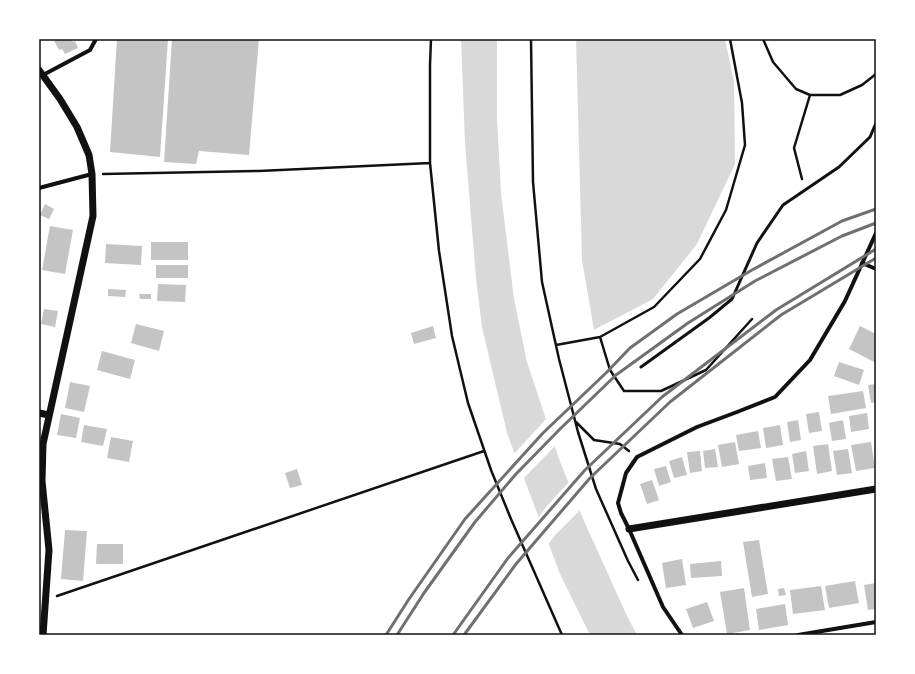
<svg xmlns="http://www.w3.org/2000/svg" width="915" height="674" font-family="Merriweather,serif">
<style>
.water{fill:#d9d9d9}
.pier{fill:#fff}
.building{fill:#c4c4c4}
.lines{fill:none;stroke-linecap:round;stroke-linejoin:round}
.path{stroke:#111;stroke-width:2.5}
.service{stroke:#111;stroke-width:3}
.minor{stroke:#111;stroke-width:4}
.tertiary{stroke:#111;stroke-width:7}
.rail{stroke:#707070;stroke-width:3}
.neatline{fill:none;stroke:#111;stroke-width:1.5}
</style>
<rect width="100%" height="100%" fill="#fff"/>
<path class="water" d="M 461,39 L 497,39 L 497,118 L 501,193 L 514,299 L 527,362 L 559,459 L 584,521 L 627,616 L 637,635 L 590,635 L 560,574 L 507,433 L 482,327 L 476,278 L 465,143 Z
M 576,39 L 725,39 L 734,82 L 735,164 L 697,244 L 653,299 L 594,330 L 582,260 Z"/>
<path class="pier" d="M 547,418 L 556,445 L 522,480 L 513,455 Z
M 570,481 L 581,509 L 556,534 L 547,546 L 537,519 L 547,506 Z"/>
<path class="building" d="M 58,39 L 71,39 L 73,42 L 75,41 L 78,48 L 65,54 L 62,49 L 59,50 L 54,41 Z
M 117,39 L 168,39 L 160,157 L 110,152 Z
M 172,39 L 259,39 L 249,155 L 199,151 L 196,164 L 164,162 Z
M 45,204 L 54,209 L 49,219 L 40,215 Z
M 50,226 L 73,230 L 65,274 L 42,270 Z
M 151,242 L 188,242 L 188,260 L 151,260 Z
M 106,244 L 142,246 L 141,265 L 105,263 Z
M 156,265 L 188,265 L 188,278 L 156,278 Z
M 158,284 L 186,285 L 185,302 L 157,301 Z
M 108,289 L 126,290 L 125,297 L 108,296 Z
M 139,294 L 151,294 L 151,299 L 140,299 Z
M 44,309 L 58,311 L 55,327 L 41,324 Z
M 136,324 L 164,331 L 159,351 L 131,343 Z
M 433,326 L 436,338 L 414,344 L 411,333 Z
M 860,326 L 876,334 L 876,363 L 849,349 Z
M 102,351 L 135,360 L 130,379 L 97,370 Z
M 839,362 L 864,370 L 859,385 L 834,376 Z
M 70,382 L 90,386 L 84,412 L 65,408 Z
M 876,384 L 876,402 L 871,403 L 868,385 Z
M 863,391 L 866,408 L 831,414 L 828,396 Z
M 819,412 L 822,431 L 809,433 L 806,414 Z
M 867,413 L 869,429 L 851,432 L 849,416 Z
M 61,414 L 80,418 L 76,438 L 57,435 Z
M 798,420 L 801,440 L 790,442 L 787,422 Z
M 843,420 L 846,439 L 832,441 L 829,423 Z
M 84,425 L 107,429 L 103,446 L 81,442 Z
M 780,425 L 783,445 L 766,448 L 763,428 Z
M 758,431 L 761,448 L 739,451 L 736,435 Z
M 111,437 L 133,441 L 129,462 L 107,458 Z
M 735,442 L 739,464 L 722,467 L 718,445 Z
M 871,442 L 875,468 L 856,471 L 851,445 Z
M 828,444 L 832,471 L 817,474 L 813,446 Z
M 715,449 L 718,467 L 705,468 L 703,451 Z
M 848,449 L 852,473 L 837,475 L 833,451 Z
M 700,451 L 702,471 L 690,473 L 687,452 Z
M 806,451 L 809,471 L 795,473 L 792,454 Z
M 682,457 L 687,475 L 674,478 L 669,461 Z
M 788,457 L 792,479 L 776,481 L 772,459 Z
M 765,463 L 767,478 L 750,480 L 748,466 Z
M 666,466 L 671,482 L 659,486 L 654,469 Z
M 297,469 L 302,485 L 290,488 L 285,473 Z
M 652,480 L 659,500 L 647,504 L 640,484 Z
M 65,530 L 87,531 L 83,581 L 61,579 Z
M 759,540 L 768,594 L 752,597 L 743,542 Z
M 97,544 L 123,544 L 123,564 L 96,564 Z
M 682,559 L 686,585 L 666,588 L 662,563 Z
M 721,561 L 722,576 L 691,578 L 690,564 Z
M 855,581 L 859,603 L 829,608 L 825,586 Z
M 876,583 L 876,609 L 868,610 L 864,585 Z
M 821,586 L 825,610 L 793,614 L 790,590 Z
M 744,588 L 750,630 L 727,634 L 720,592 Z
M 784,588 L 786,595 L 779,596 L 778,589 Z
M 707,602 L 714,621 L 693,628 L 686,609 Z
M 785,604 L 788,625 L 759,630 L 756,609 Z"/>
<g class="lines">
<path class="path" d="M 431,39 L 430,65 L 430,163 L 439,251 L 452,336 L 468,403 L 491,470 L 511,519 L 562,635
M 531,39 L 533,182 L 542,282 L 559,359 L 578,432 L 596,489 L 628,561 L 638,580
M 763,39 L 773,62 L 796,89 L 810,95 L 840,95 L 862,85 L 876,74
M 103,174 L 259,171 L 430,163
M 802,179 L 794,148 L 810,95
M 600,337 L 610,370 L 624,391 L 661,391 L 706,370 L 752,319
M 556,345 L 600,337 L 654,307 L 700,259 L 726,210 L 745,145 L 742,103 L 730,39
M 576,422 L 594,440 L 620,444 L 629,451
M 57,596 L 484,451"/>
<path class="service" d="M 641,367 L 709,318 L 732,299 L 757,243 L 783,205 L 839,167 L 870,137 L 876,123"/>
<path class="minor" d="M 43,75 L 90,50 L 96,39
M 39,188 L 92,174
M 862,263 L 876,269
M 682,635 L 663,607 L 629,529 L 621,513 L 618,503 L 626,473 L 637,457 L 697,427 L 737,412 L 775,397 L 810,360 L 845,301 L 876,233
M 798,635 L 876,622"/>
<path class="tertiary" d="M 39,70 L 60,99 L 77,127 L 89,155 L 92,174 L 93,216 L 43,444 L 42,481 L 49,550 L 43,635
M 39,413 L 49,415
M 629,529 L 876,489"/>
<path class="rail" d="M 386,635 L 409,599 L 465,519 L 543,433 L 607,372 L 630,348 L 677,314 L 752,270 L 842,221 L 876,209
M 397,635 L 424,593 L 475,522 L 516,474 L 560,429 L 616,375 L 688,323 L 755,281 L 842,236 L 876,223
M 453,635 L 508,558 L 585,470 L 662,397 L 776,310 L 876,249
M 464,635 L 516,564 L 590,478 L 670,402 L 781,315 L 876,258"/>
</g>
<rect width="915" height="674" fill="none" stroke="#ffffff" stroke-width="80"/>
<rect x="40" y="40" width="835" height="594" class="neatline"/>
</svg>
